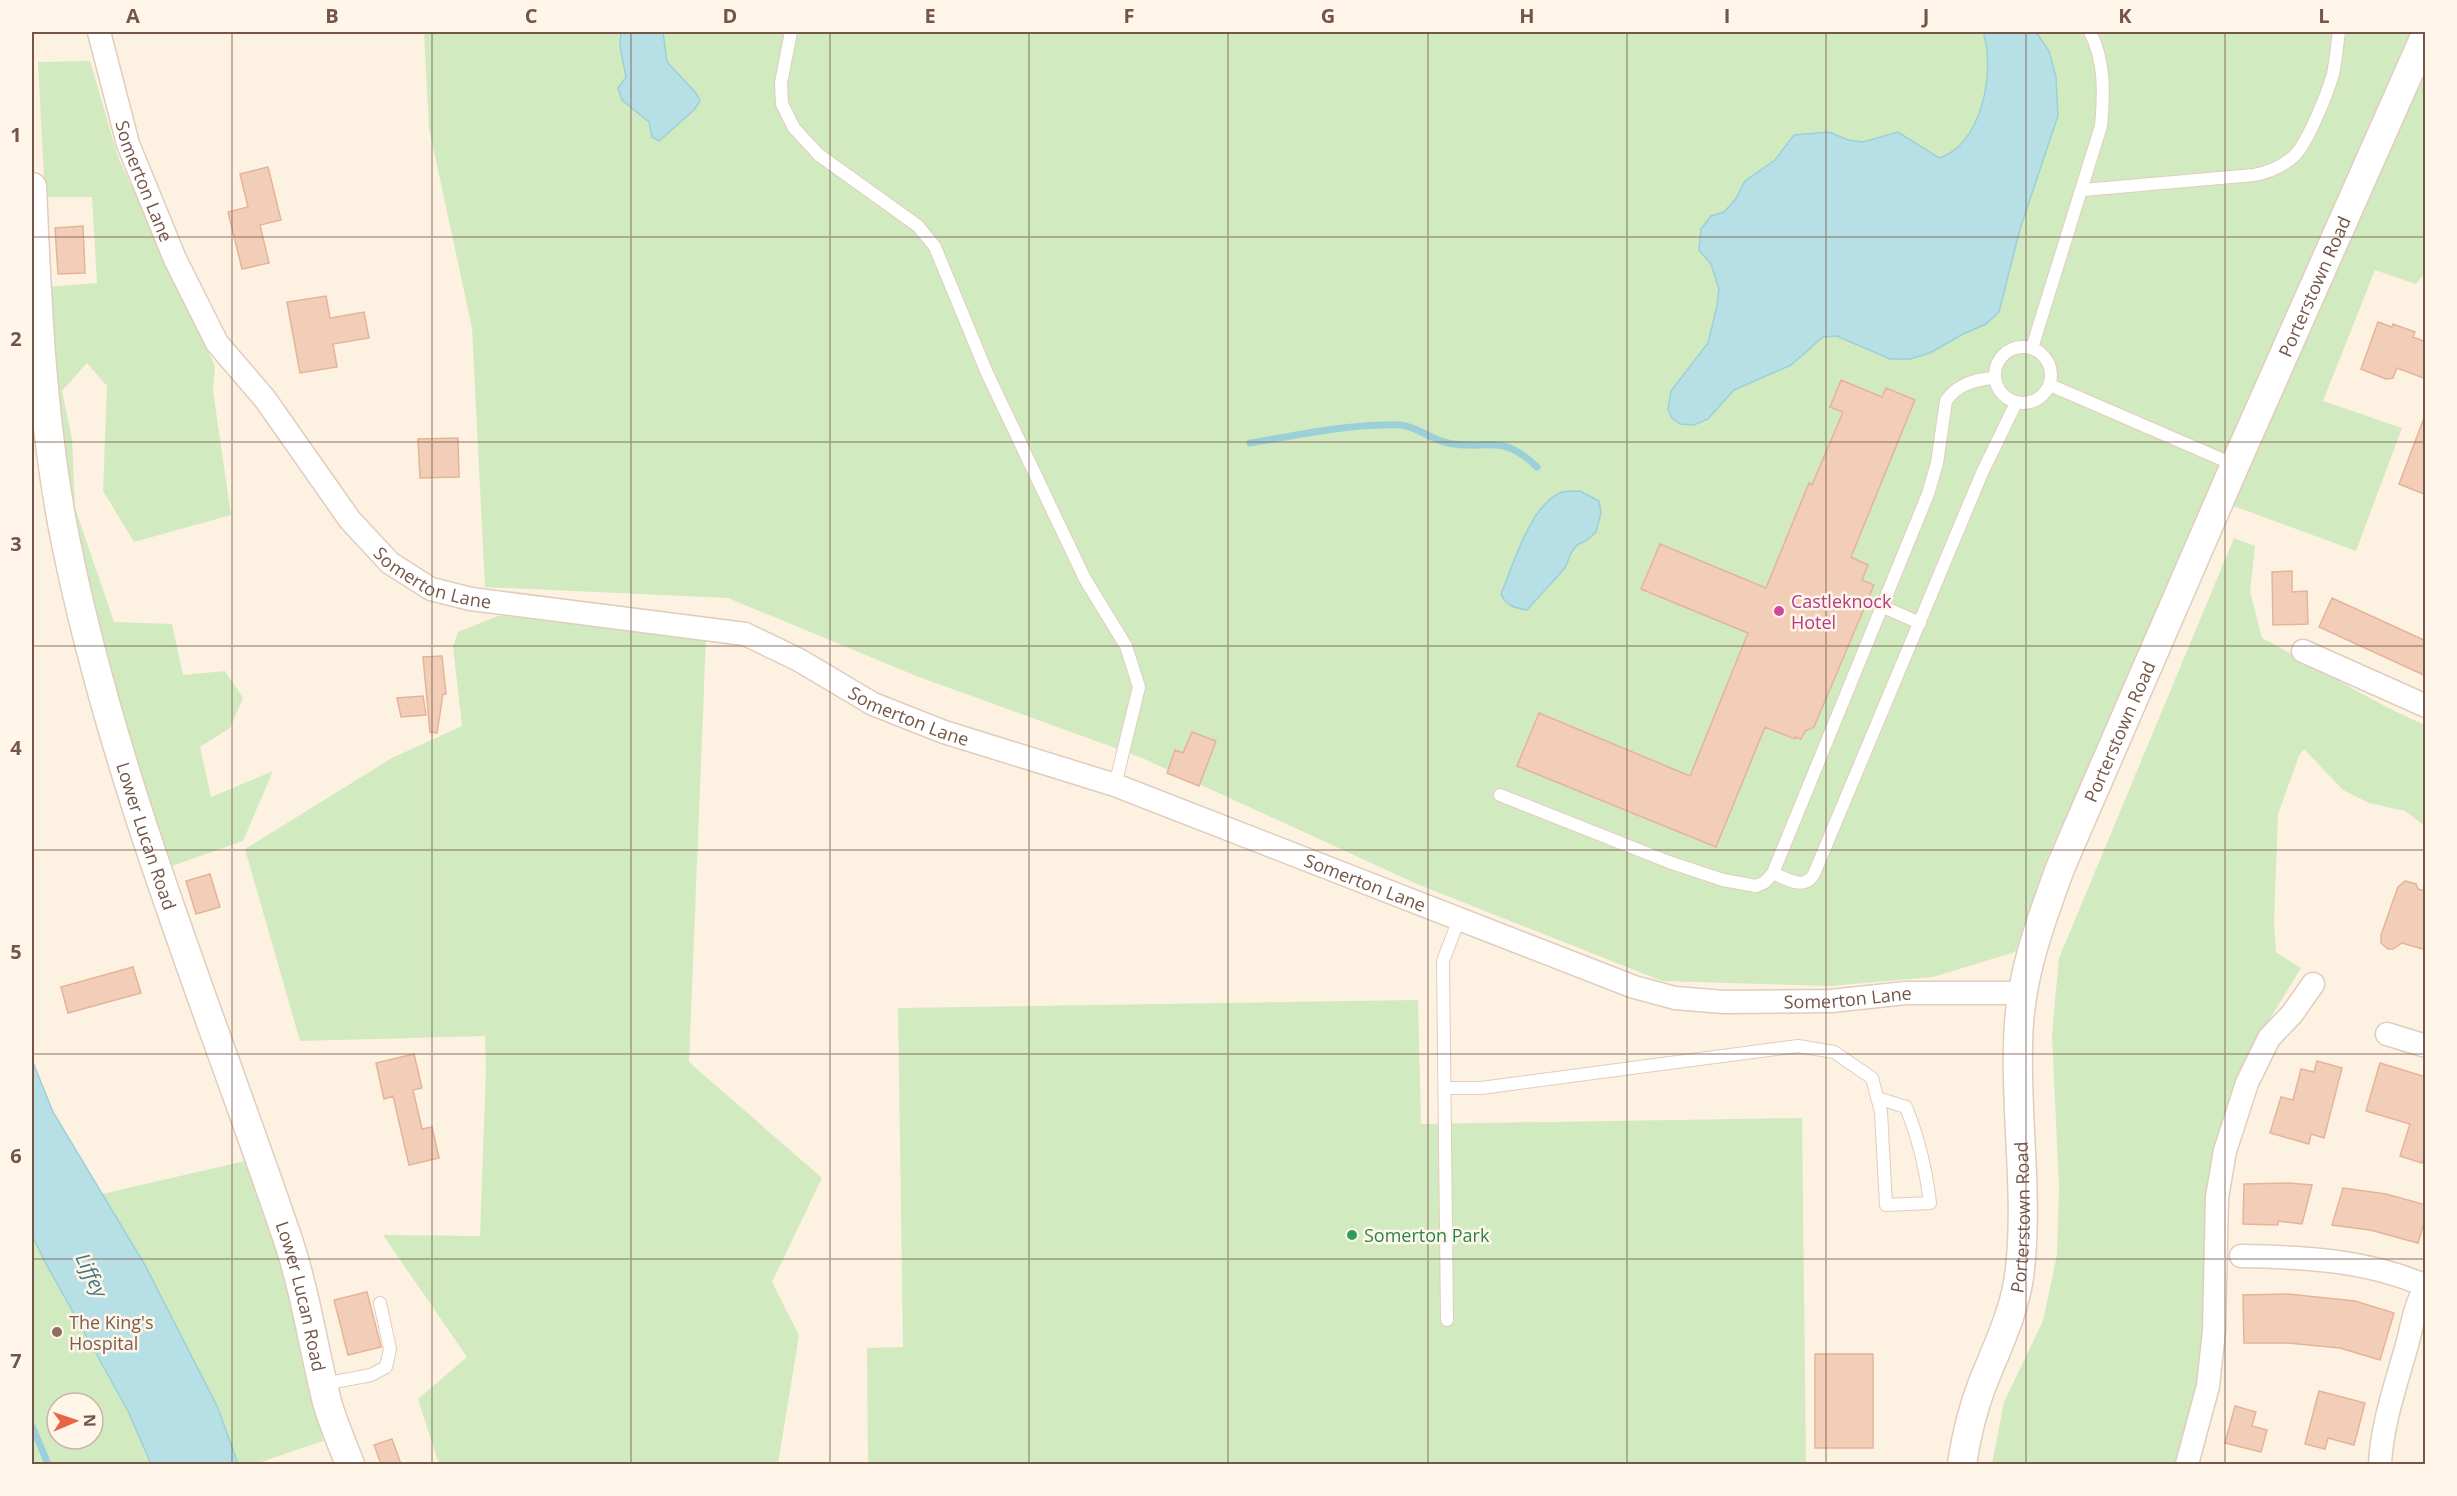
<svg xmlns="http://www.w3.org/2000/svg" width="2457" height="1496" font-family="'Open Sans',sans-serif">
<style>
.green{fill:#d2eac0;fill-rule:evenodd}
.water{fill:#b6e0e6;stroke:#9cd0d8;stroke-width:1.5}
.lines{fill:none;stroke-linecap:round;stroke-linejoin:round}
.stream{stroke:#9cd0d8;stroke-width:7}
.building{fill:#f2ceb8;stroke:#e5b498;stroke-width:1.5}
.service-casing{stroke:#e1cdbd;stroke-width:14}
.minor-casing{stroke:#e1cdbd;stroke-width:25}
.tertiary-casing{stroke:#e1cdbd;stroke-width:31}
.service{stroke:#fff;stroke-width:12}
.minor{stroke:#fff;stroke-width:22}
.tertiary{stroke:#fff;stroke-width:28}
.grid{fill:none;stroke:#745648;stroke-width:1.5;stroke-opacity:0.55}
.hotel-dot{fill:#d1479c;stroke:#fff5e8;stroke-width:2}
.leisure-dot{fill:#2e9e5b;stroke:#fff5e8;stroke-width:2}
.education-dot{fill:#8d6e63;stroke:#fff5e8;stroke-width:2}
.labels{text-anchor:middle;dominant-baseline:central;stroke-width:5;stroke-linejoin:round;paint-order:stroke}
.street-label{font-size:18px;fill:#745648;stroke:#fff5e8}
.hotel-label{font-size:18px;fill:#b23c85;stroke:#fff5e8;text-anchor:start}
.leisure-label{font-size:18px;fill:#27864d;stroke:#fff5e8;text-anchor:start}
.education-label{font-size:18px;fill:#785e54;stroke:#fff5e8;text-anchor:start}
.water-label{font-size:20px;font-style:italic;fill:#3e7781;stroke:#fff5e8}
.neatline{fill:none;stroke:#745648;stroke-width:2}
.grid-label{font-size:20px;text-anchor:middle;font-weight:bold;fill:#745648}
</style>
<rect width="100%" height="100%" fill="#fdf1e1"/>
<path class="green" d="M 424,32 L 2424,32 L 2048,856 L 2015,952 L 1933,977 L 1830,986 L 1662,981 L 1417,884 L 1140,757 L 919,677 L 728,598 L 485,587 L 472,328 L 429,128 Z
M 90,61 L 118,157 L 215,366 L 213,391 L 231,515 L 134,542 L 103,491 L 107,386 L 87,363 L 62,391 L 72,439 L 75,508 L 114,622 L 172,624 L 183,675 L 225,671 L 243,698 L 230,728 L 200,747 L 211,797 L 273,771 L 243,841 L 169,867 L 117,699 L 91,599 L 69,491 L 55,394 L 48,287 L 97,283 L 92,197 L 45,197 L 38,62 Z
M 2425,63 L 2425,273 L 2416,284 L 2375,270 L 2323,401 L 2402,428 L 2356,551 L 2231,505 Z
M 2234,538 L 2255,546 L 2250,592 L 2262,638 C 2317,667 2369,701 2425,725 L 2425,826 L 2405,811 L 2369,803 L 2343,790 L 2304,749 L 2299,756 L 2278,814 L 2274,923 L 2276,952 L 2301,968 L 2259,1037 L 2215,1153 L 2204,1234 L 2204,1319 L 2200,1385 L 2178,1464 L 1992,1464 L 2004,1402 L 2043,1321 L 2057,1255 L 2059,1187 L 2052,1034 L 2059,958 Z
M 498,616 L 570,618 L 706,638 L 689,1062 L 822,1178 L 772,1282 L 799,1335 L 778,1464 L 439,1464 L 418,1399 L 467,1357 L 383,1235 L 480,1236 L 486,1069 L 485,1036 L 300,1041 L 245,849 L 392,758 L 462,726 L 453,646 L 458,632 Z
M 1418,1000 L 1421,1124 L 1802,1118 L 1806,1464 L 868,1464 L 867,1348 L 903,1347 L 898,1008 Z
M 245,1161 L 296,1306 L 323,1441 L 255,1464 L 238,1464 C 204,1370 154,1280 102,1194 Z
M 32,1236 L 128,1411 L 151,1464 L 32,1464 ZM 57,1403 L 93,1403 L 93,1439 L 57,1439 Z"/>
<path class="water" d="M 621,32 L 663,32 L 667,62 L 696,93 L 700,101 L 694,110 L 659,141 L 652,137 L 649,122 L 622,100 L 618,88 L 626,77 L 620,46 Z
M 1983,32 L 2036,32 L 2049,51 L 2056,77 L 2058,116 L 2020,229 L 1999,312 L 1986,324 L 1963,334 L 1930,353 L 1910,359 L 1890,359 L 1837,336 L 1823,337 L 1791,365 L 1734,390 L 1708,419 L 1694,425 L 1680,424 L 1672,418 L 1668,409 L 1671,391 L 1708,343 L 1717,306 L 1719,289 L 1711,264 L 1699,250 L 1701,229 L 1711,216 L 1724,212 L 1735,200 L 1745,181 L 1775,160 L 1794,135 L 1829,132 L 1848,140 L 1863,142 L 1898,132 L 1939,158 C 1982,145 1996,70 1983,32 Z
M 1580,491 L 1599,501 L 1601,513 L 1596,532 L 1587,540 L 1577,545 L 1571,553 L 1565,568 L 1527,610 C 1515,608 1506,606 1501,594 C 1513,566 1530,504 1562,492 C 1567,491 1575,491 1580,491 Z
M 32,1060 L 53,1112 L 145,1265 L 218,1408 L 238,1464 L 151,1464 L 128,1411 L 44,1260 L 32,1235 Z"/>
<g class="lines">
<path class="stream" d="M 1250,443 C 1293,436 1338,426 1382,425 C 1390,425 1398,424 1405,426 C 1421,429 1434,441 1448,443 C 1489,451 1501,432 1537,467
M 32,1426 L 48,1464"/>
</g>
<path class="building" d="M 268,167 L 281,220 L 260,225 L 269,263 L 242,269 L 228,212 L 248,207 L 240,174 Z
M 83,226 L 85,273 L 58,274 L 55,228 Z
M 326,296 L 330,318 L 364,312 L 369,338 L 333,344 L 337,367 L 300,373 L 287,302 Z
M 2378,322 L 2392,327 L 2393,324 L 2415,332 L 2413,337 L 2426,342 L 2426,379 L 2397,368 L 2393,378 L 2386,379 L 2361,369 Z
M 1841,380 L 1882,397 L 1886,388 L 1915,400 L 1851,557 L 1868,565 L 1862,580 L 1874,585 L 1814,727 L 1805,731 L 1801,739 L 1795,737 L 1795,739 L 1765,727 L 1716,847 L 1517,766 L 1539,713 L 1690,776 L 1748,633 L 1641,589 L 1660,544 L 1766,588 L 1809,483 L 1812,485 L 1843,412 L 1830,407 Z
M 2424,418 L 2426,418 L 2426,495 L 2399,484 Z
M 458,438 L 459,477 L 420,478 L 418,439 Z
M 2292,571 L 2292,592 L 2307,591 L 2308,624 L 2273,625 L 2272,572 Z
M 2332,598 L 2426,641 L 2426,676 L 2319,627 Z
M 442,656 L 446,694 L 443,694 L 437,733 L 430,732 L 423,657 Z
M 423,696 L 426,715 L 401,717 L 397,698 Z
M 1192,732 L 1216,741 L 1199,786 L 1167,773 L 1175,750 L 1183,753 Z
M 210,874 L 220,907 L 196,914 L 186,881 Z
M 2405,881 L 2416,884 L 2418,889 L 2426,891 L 2426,950 L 2402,943 L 2393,949 L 2388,949 L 2381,943 L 2381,935 L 2398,887 Z
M 133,967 L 141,993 L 68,1013 L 61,987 Z
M 414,1054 L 422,1088 L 413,1090 L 422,1129 L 432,1127 L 439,1158 L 409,1165 L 393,1096 L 384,1099 L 376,1063 Z
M 2317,1061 L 2342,1068 L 2324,1138 L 2311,1134 L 2309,1144 L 2270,1133 L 2281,1097 L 2293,1100 L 2301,1069 L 2314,1072 Z
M 2380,1063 L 2426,1077 L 2426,1150 L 2422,1163 L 2400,1156 L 2410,1124 L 2366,1111 Z
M 2289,1183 L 2312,1185 L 2302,1224 L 2278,1221 L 2278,1225 L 2243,1224 L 2244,1184 Z
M 2343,1188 L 2386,1194 L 2426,1205 L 2426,1216 L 2418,1243 L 2370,1230 L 2332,1225 Z
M 367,1292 L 381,1347 L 348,1355 L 334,1300 Z
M 2288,1294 L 2355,1301 L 2394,1313 L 2380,1360 L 2340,1348 L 2288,1343 L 2244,1343 L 2243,1295 Z
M 1815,1354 L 1873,1354 L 1873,1448 L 1815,1448 Z
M 2319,1391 L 2365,1403 L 2354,1445 L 2328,1438 L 2325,1449 L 2305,1444 Z
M 2235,1406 L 2256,1412 L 2252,1426 L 2267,1430 L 2261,1452 L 2225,1443 Z
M 392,1439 L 401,1464 L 381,1464 L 374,1445 Z"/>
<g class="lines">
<g class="service-casing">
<path id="service" d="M 791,32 L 781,83 L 782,104 L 794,128 L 819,155 L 918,226 L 935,247 L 987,373 L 1085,579 L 1126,646 L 1139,687 L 1115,785
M 2083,190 L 2254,175 C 2270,172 2283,167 2295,155 C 2308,142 2328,92 2333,74 C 2336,60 2337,45 2339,32
M1995 375a28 28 0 1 1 56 0a28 28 0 1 1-56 0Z
M 2032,348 L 2101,126 C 2104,94 2105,60 2090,32
M 2050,385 L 2235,465
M 1881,606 L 1920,623
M 1500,795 L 1669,862 L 1723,880 L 1756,886 L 1765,882 L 1773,873 L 1928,494 L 1937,463 L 1946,401 C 1957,384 1976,379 1995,378
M 1773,873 C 1787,879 1804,891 1814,874 L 1982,473 L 2016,403
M 1444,1088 L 1481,1088 L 1798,1046 L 1834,1052 L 1872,1078 L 1881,1112 L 1886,1205 L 1930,1203 C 1926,1169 1919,1139 1906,1107 L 1877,1098
M 1447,1320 L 1443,961 L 1459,919
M 324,1384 L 371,1375 L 386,1367 L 390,1349 L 380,1303"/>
</g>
<g class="minor-casing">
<g id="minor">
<path id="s1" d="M 99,32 L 128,144 L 175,259 L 217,343 L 265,399 L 350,520 L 390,563 L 431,589 L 471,599 L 745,634 L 799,660 L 873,704 L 944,732 L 1115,785 L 1634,987 L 1675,998 L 1724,1002 L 1831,1001 L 1906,993 L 2023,993"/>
<path d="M 2303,651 L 2426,706"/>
<path d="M 2387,1034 L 2426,1046"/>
<path d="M 2241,1256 C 2303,1257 2368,1260 2426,1286"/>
<path d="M 2187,1464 L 2208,1386 L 2214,1331 L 2217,1197 L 2225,1151 L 2247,1083 L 2269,1038 L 2292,1014 L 2313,984"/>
<path d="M 2380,1464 C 2382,1424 2396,1384 2407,1345 C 2412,1326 2415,1304 2426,1287"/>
</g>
</g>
<g class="tertiary-casing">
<g id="tertiary">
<path id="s2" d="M 32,187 C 37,304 42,422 65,538 C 113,778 207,1003 286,1234 C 305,1289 313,1346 327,1402 C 333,1423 342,1444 350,1464"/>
<path id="s3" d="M 1962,1464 C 1966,1438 1972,1411 1982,1385 C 1997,1347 2016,1310 2020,1269 C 2028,1194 2016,1121 2018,1046 C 2018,982 2039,925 2061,866 L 2235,465 L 2426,34"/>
</g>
</g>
<use href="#service" class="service"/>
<use href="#minor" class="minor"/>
<use href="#tertiary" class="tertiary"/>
</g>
<path class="grid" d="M 232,32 L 232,1464M 432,32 L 432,1464M 631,32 L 631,1464M 830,32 L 830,1464M 1029,32 L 1029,1464M 1228,32 L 1228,1464M 1428,32 L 1428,1464M 1627,32 L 1627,1464M 1826,32 L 1826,1464M 2026,32 L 2026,1464M 2225,32 L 2225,1464M 32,237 L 2426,237M 32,442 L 2426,442M 32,646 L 2426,646M 32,850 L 2426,850M 32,1054 L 2426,1054M 32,1259 L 2426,1259"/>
<circle class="hotel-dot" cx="1779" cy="611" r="6"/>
<circle class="leisure-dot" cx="1352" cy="1235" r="6"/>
<circle class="education-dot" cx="57" cy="1332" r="6"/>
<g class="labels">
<g class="street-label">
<text stroke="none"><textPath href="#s1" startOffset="156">Somerton Lane</textPath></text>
<text stroke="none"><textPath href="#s3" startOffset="1246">Porterstown Road</textPath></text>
<text stroke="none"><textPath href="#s1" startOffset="660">Somerton Lane</textPath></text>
<text stroke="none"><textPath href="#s1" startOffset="1164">Somerton Lane</textPath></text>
<text stroke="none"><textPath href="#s3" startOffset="760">Porterstown Road</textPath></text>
<text stroke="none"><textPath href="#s2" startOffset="662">Lower Lucan Road</textPath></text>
<text stroke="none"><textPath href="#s1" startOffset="1650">Somerton Lane</textPath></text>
<text stroke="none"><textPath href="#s1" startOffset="2154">Somerton Lane</textPath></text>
<text stroke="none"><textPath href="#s3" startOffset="256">Porterstown Road</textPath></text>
<text stroke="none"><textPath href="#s2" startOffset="1148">Lower Lucan Road</textPath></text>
</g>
<g class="hotel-label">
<text x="1791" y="601">Castleknock<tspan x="1791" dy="21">Hotel</tspan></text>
</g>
<g class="leisure-label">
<text x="1364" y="1235">Somerton Park</text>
</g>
<g class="education-label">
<text x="69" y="1322">The King's<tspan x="69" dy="21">Hospital</tspan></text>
</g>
<g class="water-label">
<text transform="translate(92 1275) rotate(64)">Liffey</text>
</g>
</g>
<rect width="2457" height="1496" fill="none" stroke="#fff5e8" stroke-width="66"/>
<g transform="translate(75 1421) rotate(88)"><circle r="28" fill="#fff5e8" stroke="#c7b5a8" stroke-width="1.5"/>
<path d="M0-4.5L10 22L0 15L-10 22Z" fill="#e96443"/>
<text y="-9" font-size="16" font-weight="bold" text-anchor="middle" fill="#745648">N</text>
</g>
<rect x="33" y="33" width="2391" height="1430" class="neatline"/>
<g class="grid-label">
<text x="133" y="23">A</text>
<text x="332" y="23">B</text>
<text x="531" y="23">C</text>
<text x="730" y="23">D</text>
<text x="930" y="23">E</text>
<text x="1129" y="23">F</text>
<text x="1328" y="23">G</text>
<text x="1527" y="23">H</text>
<text x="1727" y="23">I</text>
<text x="1926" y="23">J</text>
<text x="2125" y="23">K</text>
<text x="2324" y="23">L</text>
<text x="16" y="142">1</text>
<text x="16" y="346">2</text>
<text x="16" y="551">3</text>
<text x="16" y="755">4</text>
<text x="16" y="959">5</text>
<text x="16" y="1163">6</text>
<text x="16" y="1368">7</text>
</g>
</svg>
